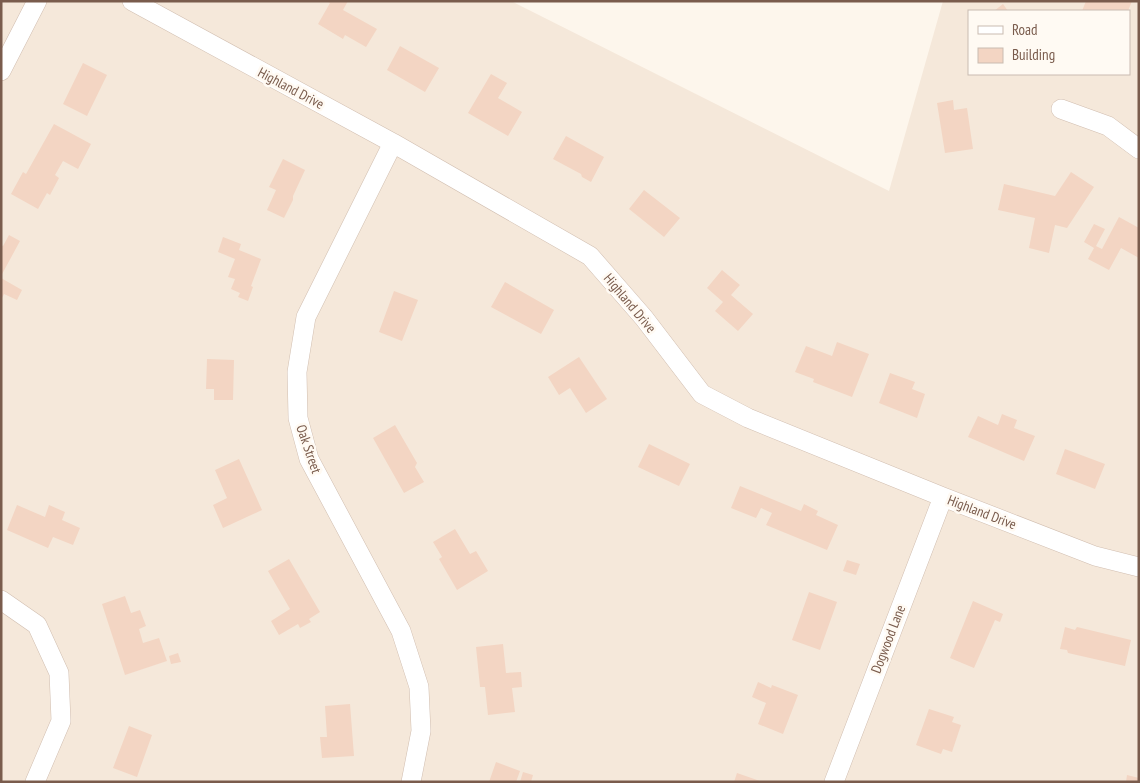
<svg xmlns="http://www.w3.org/2000/svg" width="1140" height="783" font-family="'PT Sans Narrow',sans-serif">
<style>
.residential{fill:#f5e8da;fill-rule:evenodd}
.building{fill:#f3d5c3}
.lines{fill:none;stroke-linecap:round;stroke-linejoin:round}
.street-casing{stroke:#d1beb0;stroke-width:20}
.street{stroke:#fff;stroke-width:19}
.labels{text-anchor:middle;dominant-baseline:central;stroke-width:5;stroke-linejoin:round;paint-order:stroke}
.street-label{font-size:14px;fill:#7a5c4d;stroke:#fffaf3}
</style>
<rect width="100%" height="100%" fill="#fdf6ec"/>
<path class="residential" d="M 1,1 L 511,1 L 889,191 L 943,1 L 1139,1 L 1139,782 L 1,782 ZM 969,11 L 1129,11 L 1129,74 L 969,74 Z"/>
<path class="building" d="M 327,1 L 348,1 L 343,10 L 377,29 L 366,47 L 345,35 L 343,39 L 318,24 L 330,3 Z
M 1086,1 L 1132,1 L 1128,11 L 1082,11 Z
M 1003,4 L 1008,11 L 994,11 Z
M 400,46 L 439,68 L 425,92 L 387,70 Z
M 83,63 L 107,75 L 87,116 L 63,104 Z
M 491,74 L 507,83 L 498,98 L 522,112 L 508,136 L 468,113 Z
M 953,100 L 954,110 L 967,108 L 973,149 L 945,153 L 937,103 Z
M 54,124 L 91,144 L 78,169 L 63,161 L 55,175 L 59,178 L 50,195 L 47,193 L 38,209 L 11,194 L 23,172 L 26,174 Z
M 566,136 L 604,157 L 591,182 L 582,177 L 581,174 L 553,159 Z
M 283,159 L 305,170 L 293,196 L 293,200 L 284,218 L 267,210 L 276,190 L 269,187 Z
M 1071,172 L 1094,187 L 1067,228 L 1055,225 L 1049,253 L 1029,248 L 1035,218 L 998,210 L 1004,184 L 1055,196 Z
M 644,190 L 680,218 L 664,237 L 629,209 Z
M 1119,217 L 1139,228 L 1139,258 L 1121,248 L 1109,270 L 1088,259 L 1094,248 L 1084,242 L 1094,224 L 1105,229 L 1096,246 L 1102,249 Z
M 9,235 L 20,241 L 1,276 L 1,245 L 3,246 Z
M 223,237 L 241,244 L 239,250 L 261,259 L 251,286 L 253,287 L 248,301 L 238,297 L 240,293 L 231,289 L 235,279 L 228,277 L 235,259 L 218,252 Z
M 722,270 L 740,285 L 731,295 L 753,314 L 738,331 L 715,311 L 723,302 L 707,288 Z
M 1,278 L 22,290 L 17,300 L 4,294 L 1,300 Z
M 505,282 L 554,310 L 541,334 L 491,307 Z
M 394,291 L 418,300 L 402,341 L 379,332 Z
M 837,342 L 869,354 L 852,397 L 813,382 L 814,379 L 795,372 L 806,346 L 832,356 Z
M 579,357 L 607,399 L 586,413 L 570,388 L 559,395 L 548,377 Z
M 207,359 L 234,360 L 233,400 L 214,400 L 214,389 L 206,389 Z
M 890,373 L 915,382 L 912,389 L 925,394 L 917,418 L 879,403 Z
M 1002,414 L 1017,420 L 1014,428 L 1035,436 L 1024,461 L 968,437 L 978,416 L 998,425 Z
M 395,425 L 417,463 L 415,467 L 424,482 L 404,493 L 373,438 Z
M 649,444 L 690,464 L 679,486 L 638,467 Z
M 1065,449 L 1105,464 L 1095,489 L 1056,474 Z
M 239,459 L 262,510 L 223,528 L 213,505 L 227,498 L 215,470 Z
M 740,486 L 801,511 L 804,504 L 818,511 L 816,515 L 838,525 L 827,550 L 766,525 L 772,513 L 761,508 L 756,518 L 731,508 Z
M 17,505 L 45,517 L 49,505 L 65,512 L 62,520 L 80,528 L 73,545 L 53,537 L 48,548 L 7,530 Z
M 455,529 L 470,554 L 476,551 L 488,571 L 457,590 L 439,559 L 442,557 L 433,542 Z
M 289,559 L 320,612 L 309,619 L 311,622 L 300,628 L 298,624 L 279,635 L 271,621 L 290,609 L 268,571 Z
M 847,560 L 860,564 L 856,575 L 843,571 Z
M 809,592 L 837,602 L 820,650 L 792,640 Z
M 125,596 L 131,613 L 140,610 L 146,626 L 139,629 L 143,643 L 159,638 L 167,661 L 125,675 L 102,604 Z
M 973,601 L 1003,614 L 1000,622 L 995,620 L 974,668 L 950,658 Z
M 1065,627 L 1075,630 L 1077,627 L 1131,640 L 1125,666 L 1068,653 L 1067,650 L 1060,649 Z
M 503,644 L 506,673 L 521,672 L 522,687 L 512,688 L 515,712 L 488,715 L 485,687 L 480,687 L 476,647 Z
M 178,653 L 181,662 L 171,664 L 169,656 Z
M 758,682 L 771,688 L 772,685 L 798,695 L 783,734 L 758,724 L 766,703 L 752,697 Z
M 350,704 L 354,756 L 322,758 L 320,737 L 327,737 L 325,706 Z
M 929,709 L 954,717 L 952,722 L 961,725 L 952,752 L 943,749 L 941,754 L 916,745 Z
M 129,726 L 152,735 L 137,777 L 113,768 Z
M 496,762 L 520,771 L 516,782 L 489,782 Z
M 523,772 L 533,775 L 531,782 L 520,782 Z
M 737,773 L 760,781 L 760,782 L 734,782 Z
M 1127,775 L 1139,778 L 1139,782 L 1126,782 Z"/>
<g class="lines">
<g class="street-casing">
<path id="street" d="M 132,1 L 393,143 L 590,256 L 644,318 L 702,394 L 748,418 L 943,497 L 1095,556 L 1139,567
M 1,71 L 37,1
M 1061,109 L 1108,126 L 1139,149
M 393,143 L 306,317 L 297,372 L 298,418 L 309,459 L 401,631 L 419,687 L 421,731 L 411,782
M 1,600 L 37,625 L 59,673 L 61,721 L 35,782
M 834,782 L 943,497"/>
</g>
<use href="#street" class="street"/>
</g>
<g class="labels">
<g class="street-label">
<text transform="translate(291 88) rotate(28)">Highland Drive</text>
<text transform="translate(630 303) rotate(50)">Highland Drive</text>
<text transform="translate(309 449) rotate(71)">Oak Street</text>
<text transform="translate(982 512) rotate(21)">Highland Drive</text>
<text transform="translate(888 639) rotate(-69)">Dogwood Lane</text>
</g>
</g>
<rect width="1140" height="783" fill="none" stroke="#7a5c4d" stroke-width="5"/>
<rect x="968" y="10" width="162" height="65" fill="#fffaf3" stroke="#cabbb1"/>
<rect x="978" y="26" width="25" height="8" fill="#ffffff" stroke="#cabbb1"/>
<text x="1012" y="35" font-size="15" fill="#7a5c4d">Road</text>
<rect x="978" y="48" width="25" height="15" fill="#f3d5c3" stroke="#cabbb1"/>
<text x="1012" y="60" font-size="15" fill="#7a5c4d">Building</text>
</svg>
